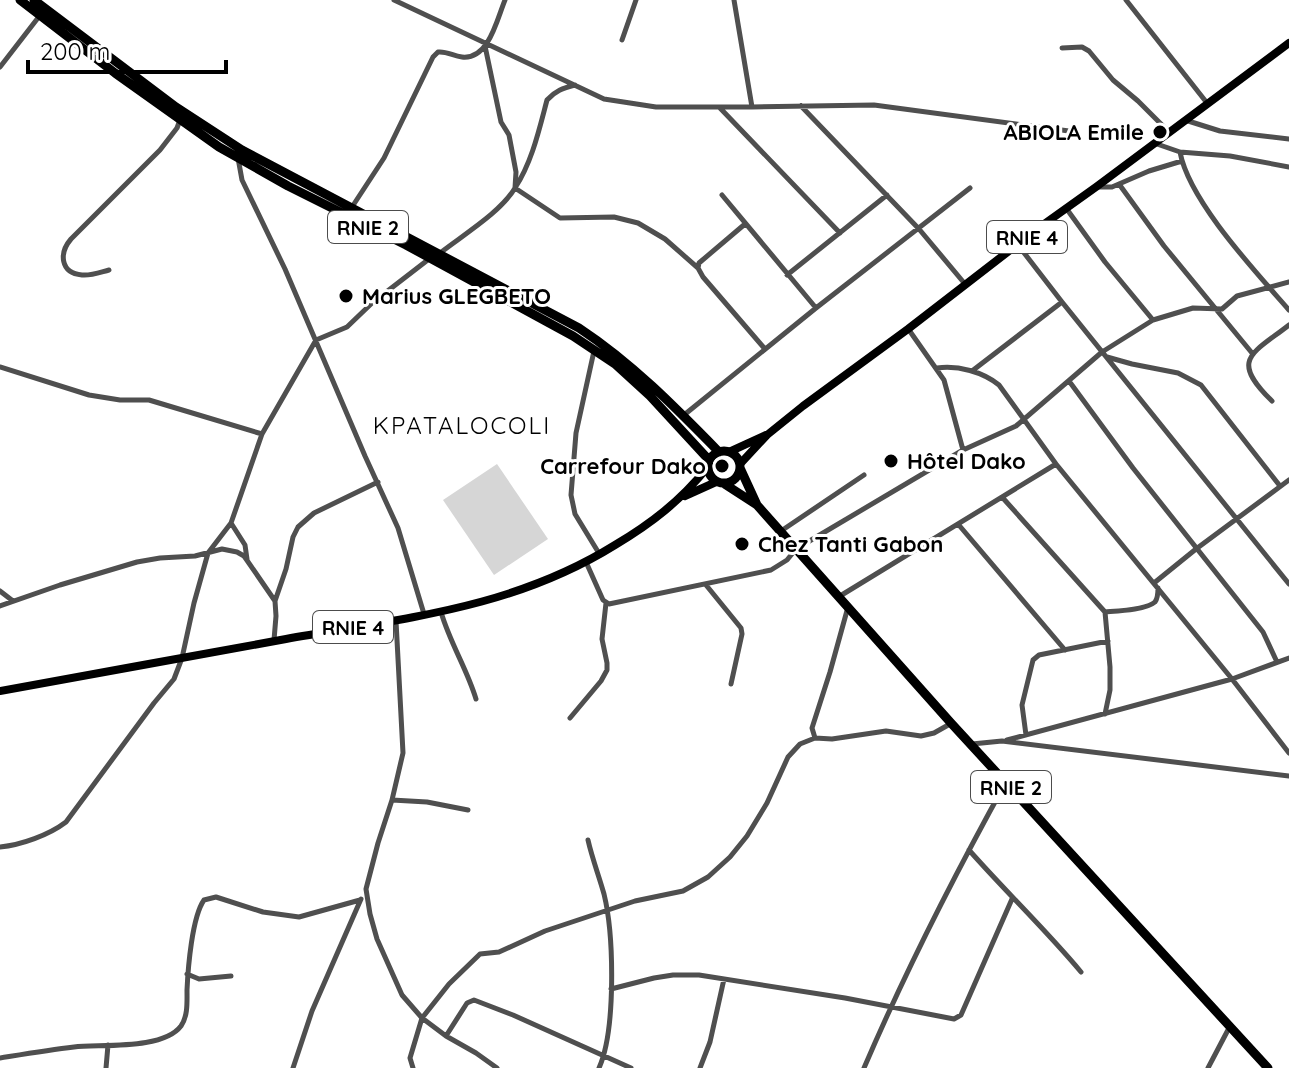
<svg xmlns="http://www.w3.org/2000/svg" width="1289" height="1068" font-family="Quicksand,sans-serif">
<style>
.pitch{fill:#d6d6d6}
.lines{fill:none;stroke-linecap:round;stroke-linejoin:round}
.minor{stroke:#4f4f4f;stroke-width:5}
.primary{stroke:#000;stroke-width:8}
.trunk{stroke:#000;stroke-width:9}
.poi-dot{fill:#000;stroke:#fff;stroke-width:3}
.labels{text-anchor:middle;dominant-baseline:central;stroke-width:6;stroke-linejoin:round;paint-order:stroke}
.shield{fill:#fff;stroke:#4c4c4c;stroke-width:2}
.shield-label{font-size:20px;font-weight:bold;fill:#000}
.poi-label{font-size:22px;font-weight:bold;fill:#000;stroke:#fff;text-anchor:start}
.neighbourhood-label{font-size:24px;letter-spacing:2px;fill:#000;stroke:#fff}
</style>
<rect width="100%" height="100%" fill="#fff"/>
<path class="pitch" d="M 497,464 L 548,539 L 494,575 L 443,500 Z"/>
<g class="lines">
<path class="minor" d="M 394,0 L 604,99 L 656,107 L 752,107 L 734,0
M 1126,0 L 1207,103
M 622,40 L 636,0
M 485,46 L 501,122 L 509,135 L 516,172 L 515,188 L 560,218 L 614,217 L 638,223 L 665,239 L 698,268
M 1062,48 L 1082,47 L 1089,51 L 1113,80 L 1138,101 L 1169,132
M 0,67 L 41,14
M 801,106 L 919,229 L 965,284
M 752,107 L 874,105 L 1069,131
M 720,108 L 840,233
M 1185,120 L 1220,131 L 1289,139
M 1154,143 L 1180,152 L 1230,156 L 1289,167
M 1180,152 C 1189,201 1256,272 1289,310
M 238,158 L 242,180 L 285,269 L 365,456 L 398,528 L 424,614
M 1119,184 L 1164,246 L 1252,353
M 1097,187 L 1112,187 L 1149,171 L 1182,161
M 722,195 L 816,308
M 352,207 L 384,158 L 433,57 L 438,52 C 447,51 453,56 462,57 C 489,60 497,19 505,0
M 1066,208 L 1105,262 L 1153,320
M 745,224 L 699,263 L 698,268 L 703,277 L 765,349
M 1018,245 L 1062,302 L 1289,584
M 440,253 C 463,235 501,212 515,188 C 532,162 539,130 547,100 C 555,91 563,88 575,85
M 109,270 C 101,272 91,276 82,275 C 60,273 59,253 71,239 L 160,150 L 177,128 L 180,120
M 787,275 L 887,195
M 909,330 L 944,380 L 963,450
M 594,351 L 576,433 L 571,495 L 575,514 L 600,555
M 1107,357 L 1132,364 L 1178,373 L 1201,385 L 1280,486
M 0,367 L 89,395 L 120,400 L 149,400 L 262,434
M 937,368 C 958,365 983,372 999,385 L 1056,464 L 1232,679 L 1289,753
M 972,371 L 1062,302
M 1069,381 L 1133,468 L 1263,632 L 1277,662
M 1272,401 C 1229,359 1252,354 1289,325
M 684,415 L 816,308 L 970,188
M 1002,497 L 1105,612 L 1110,667 L 1110,690 L 1105,714
M 231,523 L 245,545 L 247,559
M 958,524 L 1065,650
M 781,531 L 864,475
M 586,562 L 603,600 L 609,604 L 771,570 L 787,560 L 796,549 L 963,450 L 1016,426 L 1102,352 L 1153,320 L 1193,308 L 1222,309 L 1237,296 L 1289,282
M 1154,583 L 1196,549 L 1289,480
M 706,585 L 741,628 L 742,634 L 731,684
M 0,591 L 13,601
M 840,596 L 1056,464
M 0,606 L 60,585 L 137,562 L 160,558 L 195,556 L 222,549 L 237,552 L 244,556 L 275,601
M 848,607 L 830,672 L 812,728 L 815,738 L 832,739 L 886,731 L 921,736 L 934,733 L 950,724
M 441,612 C 450,643 467,669 476,699
M 1105,612 C 1117,611 1146,610 1155,602 C 1158,598 1158,593 1158,588
M 396,621 L 403,753 L 392,800 L 378,843 L 366,889 L 370,914 L 377,939 L 402,995 L 422,1018 L 446,1036 L 476,1053 L 497,1068
M 274,640 L 276,616 L 275,601 L 286,569 L 293,537 L 298,527 L 314,513 L 378,482
M 570,718 L 601,681 L 607,670 L 607,663 L 602,639 L 606,603
M 1026,735 L 1022,705 L 1033,660 L 1039,655 L 1108,641
M 1007,740 L 1232,679 L 1289,658
M 972,744 L 1002,741 L 1289,776
M 392,800 L 427,802 L 468,810
M 588,840 C 592,858 599,876 604,894 C 614,935 616,1030 599,1068
M 0,847 C 21,845 49,835 66,822 L 154,703 L 174,679 L 182,658 L 194,603 L 208,553 L 231,523 L 262,434 L 316,340 L 347,327 L 372,303 L 429,259
M 969,850 C 1006,892 1046,930 1081,972
M 187,974 L 199,979 L 231,976
M 611,989 L 654,978 L 673,975 L 699,975 L 845,998 L 954,1019 L 961,1015 L 1012,899
M 446,1036 L 467,1003 L 474,1000 L 513,1015 L 631,1068
M 0,1058 C 25,1054 49,1050 74,1047 C 101,1044 163,1050 181,1026 C 188,1016 187,1002 187,990 C 188,968 192,917 204,900 L 216,897 L 263,912 L 299,917 L 360,900
M 106,1068 L 108,1045
M 293,1068 L 312,1011 L 361,899
M 413,1068 L 410,1058 L 422,1018 L 449,984 L 480,954 L 499,952 L 545,931 L 635,901 L 683,891 L 708,877 L 730,857 L 747,836 L 767,803 L 788,757 L 800,744 L 815,738
M 700,1068 L 710,1042 L 724,979
M 864,1068 C 906,970 954,876 1006,782
M 1208,1068 L 1229,1028"/>
<path class="primary" d="M 729,452 L 766,435
M 740,464 L 767,435 L 803,406 L 908,329 L 1040,227 L 1096,187 L 1289,43
M 685,496 L 716,482
M 0,691 C 95,674 191,656 286,639 C 403,618 512,609 615,545 C 652,523 680,501 707,468"/>
<path class="trunk" d="M 20,0 L 115,73 L 219,147 L 288,186 L 406,245 L 573,336 L 615,364 L 650,396 L 709,460
M 34,0 L 176,107 L 242,150 L 579,328 C 632,363 675,407 719,452
M708 467a16 16 0 1 1 32 0a16 16 0 1 1-32 0Z
M 740,468 L 757,505
M 723,483 L 757,505 L 951,723 L 1268,1068"/>
</g>
<g class="poi-dot">
<circle cx="1160" cy="132" r="8"/>
<circle cx="346" cy="296" r="8"/>
<circle cx="891" cy="461" r="8"/>
<circle cx="722" cy="466" r="8"/>
<circle cx="742" cy="544" r="8"/>
</g>
<g class="labels">
<g class="shield">
<rect x="328" y="211" width="80" height="32" rx="6"/>
<rect x="987" y="221" width="80" height="32" rx="6"/>
<rect x="313" y="611" width="80" height="32" rx="6"/>
<rect x="971" y="771" width="80" height="32" rx="6"/>
</g>
<g class="shield-label">
<text x="368" y="227">RNIE 2</text>
<text x="1027" y="237">RNIE 4</text>
<text x="353" y="627">RNIE 4</text>
<text x="1011" y="787">RNIE 2</text>
</g>
<g class="poi-label">
<text x="1144" y="132" text-anchor="end">ABIOLA Emile</text>
<text x="362" y="296">Marius GLEGBETO</text>
<text x="907" y="461">Hôtel Dako</text>
<text x="706" y="466" text-anchor="end">Carrefour Dako</text>
<text x="758" y="544">Chez Tanti Gabon</text>
</g>
<g class="neighbourhood-label">
<text x="462" y="425">KPATALOCOLI</text>
</g>
</g>
<path d="M28 60v12h198v-12" fill="none" stroke="#000000" stroke-width="4"/>
<text x="40" y="60" font-size="24" fill="#000000" stroke="#ffffff" stroke-width="6" paint-order="stroke">200 m</text>
</svg>
